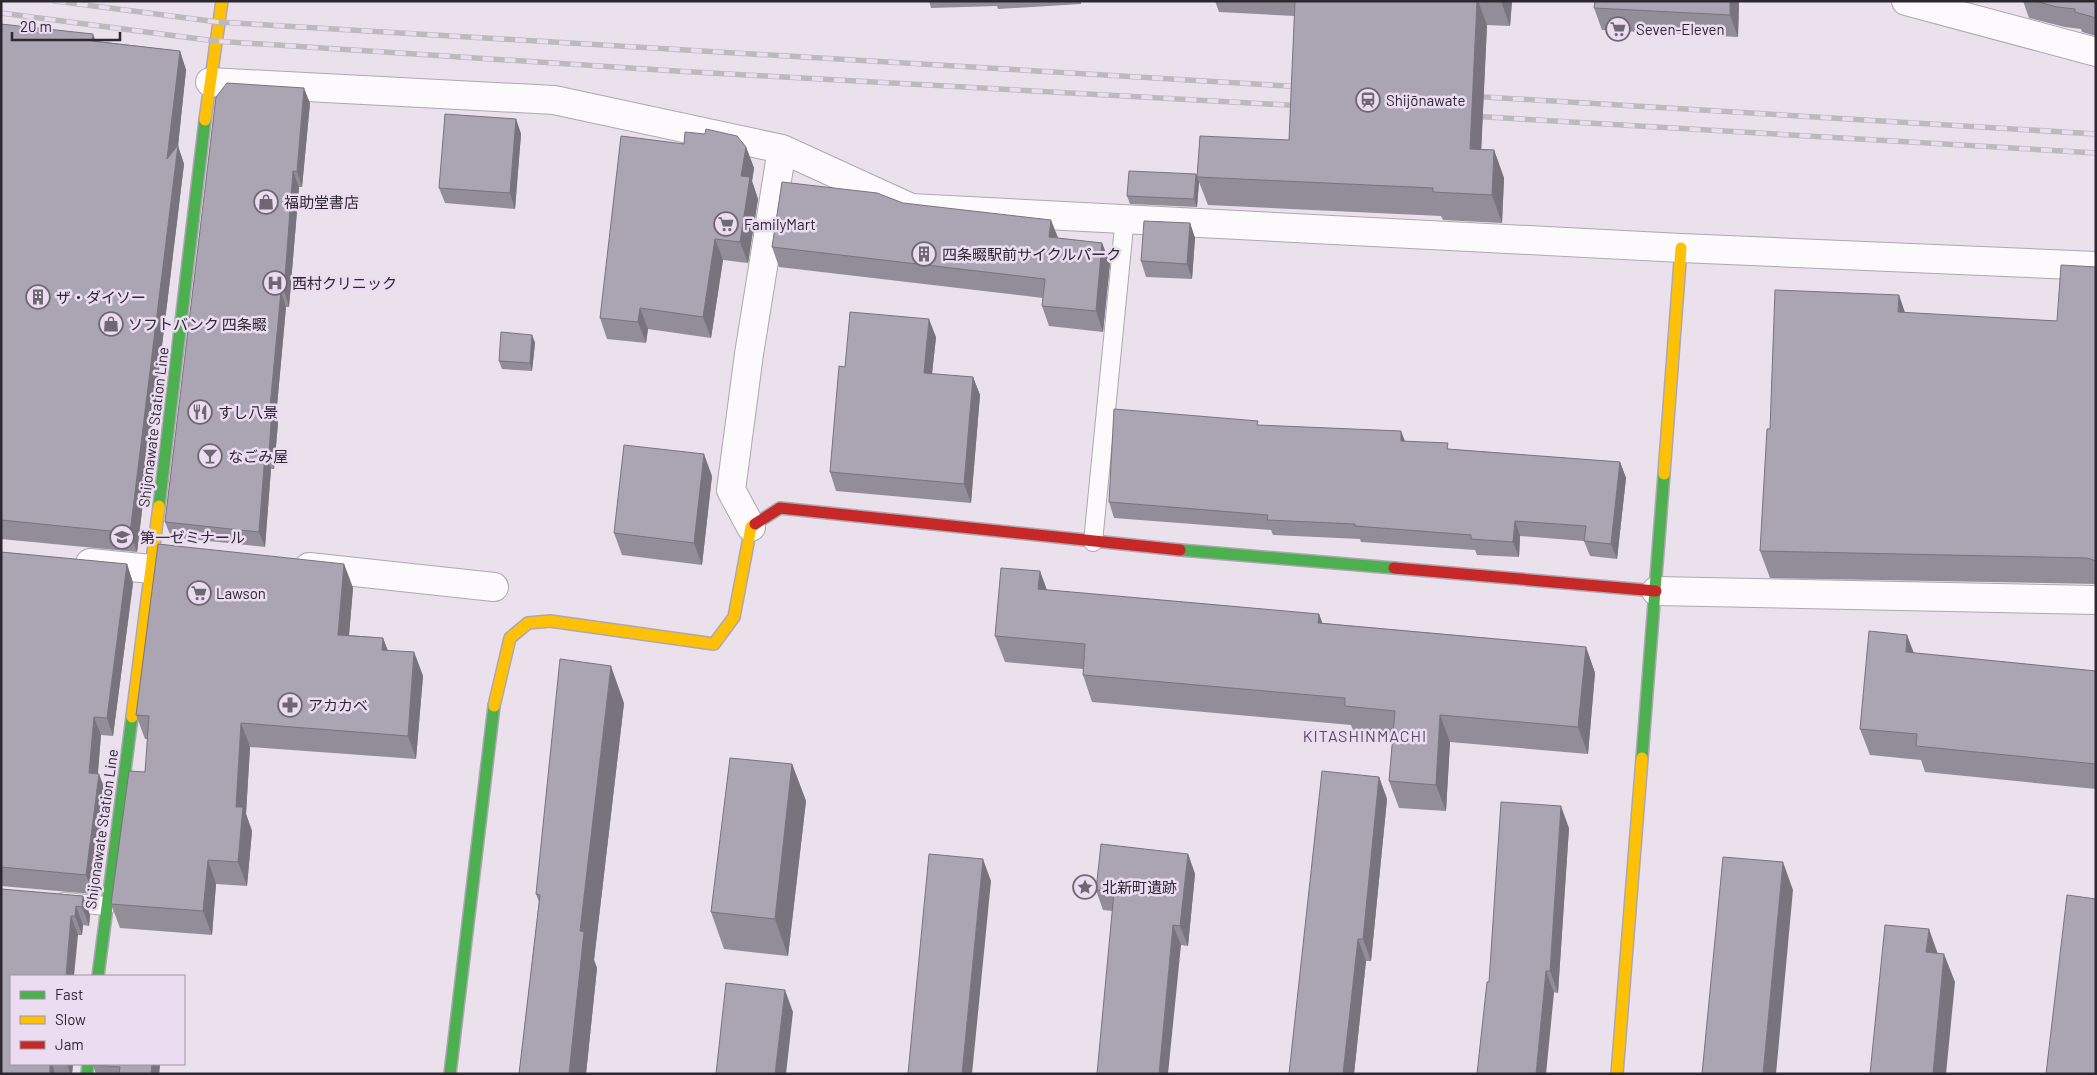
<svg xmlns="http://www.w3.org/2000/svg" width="2097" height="1075" font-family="Barlow,'Noto Sans JP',sans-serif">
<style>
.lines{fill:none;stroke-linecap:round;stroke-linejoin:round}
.lane-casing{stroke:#aea7b0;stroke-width:20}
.street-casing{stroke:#aea7b0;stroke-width:30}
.fast-casing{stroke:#aea7b0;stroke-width:14}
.slow-casing{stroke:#aea7b0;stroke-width:14}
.jam-casing{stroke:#aea7b0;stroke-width:14}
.lane{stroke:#fcfafc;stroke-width:18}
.street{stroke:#fcfafc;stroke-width:28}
.fast{stroke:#4caf50;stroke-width:11}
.slow{stroke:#ffc107;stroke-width:11}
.jam{stroke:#c62828;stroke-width:11}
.rail-casing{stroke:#bcbabd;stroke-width:5.5}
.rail{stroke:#ecdcf2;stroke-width:4;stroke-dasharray:11;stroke-linecap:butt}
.wall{fill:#938d99}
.shaded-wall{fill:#78737d}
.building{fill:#aba4b2;stroke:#78737d}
.labels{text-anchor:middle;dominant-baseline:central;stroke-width:5;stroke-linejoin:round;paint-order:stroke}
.poi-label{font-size:15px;fill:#2d2730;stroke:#ecdcf2;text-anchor:start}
.street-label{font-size:15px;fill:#2d2730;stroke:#ecdcf2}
.neighbourhood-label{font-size:16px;letter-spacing:1px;fill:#5a4c5e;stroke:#ecdcf2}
</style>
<rect width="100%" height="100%" fill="#eae1ed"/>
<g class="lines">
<g class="lane-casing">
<path id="lane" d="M 1093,542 L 1125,217
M 64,902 L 106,906"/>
</g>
<g class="street-casing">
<path id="street" d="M 1906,1 L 2096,52
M 210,82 L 554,100 L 782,149 L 911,208 L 1681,248 L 2096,266
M 751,527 L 731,490 L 749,354 L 782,149
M 90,563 L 151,569
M 309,567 L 494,587
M 1656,591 L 2096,600"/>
</g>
<g class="fast-casing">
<path id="fast" d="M 159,506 L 205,120
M 1180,550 L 1394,568
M 1642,758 L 1664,474
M 98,976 L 132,717
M 87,1074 L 88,1064
M 450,1074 L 494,706"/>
</g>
<g class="slow-casing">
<path id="slow" d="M 205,120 L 222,1
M 1664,474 L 1681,248
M 494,706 L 510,638 L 528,623 L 550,621 L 714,644 L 734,617 L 751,527 L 755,524
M 132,717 L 159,506
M 1617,1074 L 1642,758"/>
</g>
<g class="jam-casing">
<path id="jam" d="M 755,524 L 780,508 L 1180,550
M 1394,568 L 1656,591"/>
</g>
<use href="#lane" class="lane"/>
<use href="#street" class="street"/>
<use href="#fast" class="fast"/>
<use href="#slow" class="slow"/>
<use href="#jam" class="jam"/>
<g class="rail-casing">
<path id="rail" d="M 55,1 L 218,22 L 1305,87
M 1,13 L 215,41 L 676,71 L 1305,106
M 1469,96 L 2096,134
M 1470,116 L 2096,153"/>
</g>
<use href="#rail" class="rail"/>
</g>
<path class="wall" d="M 929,1 L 1121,1 L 1121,2 L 1081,2 L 1081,4 L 998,9 L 997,6 L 931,8 Z
M 1215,1 L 1512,1 L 1510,26 L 1487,25 L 1481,149 L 1494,150 L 1504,178 L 1502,223 L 1443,220 L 1441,216 L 1208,205 L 1197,177 L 1289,140 L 1295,16 L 1219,12 Z
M 1595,1 L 1739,1 L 1738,37 L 1602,30 L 1594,8 Z
M 2023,1 L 2096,1 L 2096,36 L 2082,32 L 2081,29 L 2065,27 L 2029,18 Z
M 1,24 L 96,41 L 180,51 L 186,70 L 178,146 L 184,164 L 137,552 L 1,539 Z
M 310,103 L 302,187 L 299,187 L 289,307 L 286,307 L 276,417 L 278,423 L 274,469 L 271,469 L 265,547 L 171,537 L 165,522 Z
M 516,119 L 521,134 L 515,209 L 445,203 L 439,188 Z
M 705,134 L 746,147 L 754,168 L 752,181 L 758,199 L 748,263 L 723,260 L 711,338 L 648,329 L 646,343 L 607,339 L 600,318 L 684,144 Z
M 1196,174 L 1199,182 L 1197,207 L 1130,204 L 1127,196 Z
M 903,203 L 1058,238 L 1102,243 L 1110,263 L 1103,332 L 1049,326 L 1042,306 L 1043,298 L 779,267 L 772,247 Z
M 1190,223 L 1195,238 L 1192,279 L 1146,277 L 1141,261 Z
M 2096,267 L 2096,584 L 1770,578 L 1760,551 L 1770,429 L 1905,313 L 2057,321 Z
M 532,335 L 535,343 L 532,371 L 502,369 L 499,361 Z
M 936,337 L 932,374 L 973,377 L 980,395 L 971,503 L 836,491 L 830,472 L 845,367 Z
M 1259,425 L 1405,441 L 1450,449 L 1620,462 L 1626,478 L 1617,559 L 1590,556 L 1584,541 L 1520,536 L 1519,557 L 1477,555 L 1475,550 L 1361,542 L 1360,539 L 1273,535 L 1271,530 L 1114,518 L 1109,502 Z
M 712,476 L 702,565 L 622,555 L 614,533 Z
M 1,552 L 127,564 L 133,583 L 113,736 L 101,735 L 98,774 L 106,792 L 93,894 L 1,886 Z
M 344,564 L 353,588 L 349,635 L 383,638 L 388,651 L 414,652 L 423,676 L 416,759 L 250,747 L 246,814 L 252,831 L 247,886 L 216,884 L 212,935 L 120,928 L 111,904 L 145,772 L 148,739 L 145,739 L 136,715 Z
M 1047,590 L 1319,614 L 1322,623 L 1586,647 L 1595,673 L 1588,754 L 1450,742 L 1446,811 L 1399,808 L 1389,781 L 1393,736 L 1354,733 L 1351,725 L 1092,702 L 1083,675 L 1083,669 L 1005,662 L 995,636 Z
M 1914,653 L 2096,671 L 2096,789 L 1925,772 L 1921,760 L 1870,755 L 1860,729 Z
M 624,703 L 594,960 L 597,968 L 586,1074 L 519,1074 L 539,902 L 536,894 Z
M 792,764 L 806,801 L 788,956 L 724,949 L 711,912 Z
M 1379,777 L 1387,799 L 1371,961 L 1366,961 L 1354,1074 L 1289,1074 Z
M 1569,828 L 1558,993 L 1489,982 Z
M 1188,854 L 1195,874 L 1188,946 L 1181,945 L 1112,911 L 1103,910 L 1096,890 Z
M 1,889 L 83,896 L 90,915 L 89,926 L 83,925 L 82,935 L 78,935 L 11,1064 L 73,1064 L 72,1074 L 1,1074 Z
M 160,1064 L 159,1074 L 96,1074 L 93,1065 Z"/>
<path class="shaded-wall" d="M 1477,1 L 1478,1 L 1487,25 L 1480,177 L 1470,149 Z
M 1501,1 L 1512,1 L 1510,26 Z
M 1730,1 L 1739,1 L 1738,37 L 1730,15 Z
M 93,34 L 100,53 L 92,41 Z
M 180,51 L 186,70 L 178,146 L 184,164 L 137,552 L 130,533 L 167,159 Z
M 304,88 L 310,103 L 302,187 L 297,172 Z
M 516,119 L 521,134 L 515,209 L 510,193 Z
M 746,147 L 754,168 L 752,181 L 758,199 L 748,263 L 740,242 L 741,176 Z
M 1494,150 L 1504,178 L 1502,223 L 1492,195 Z
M 293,171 L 299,187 L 289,307 L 284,291 Z
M 1196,174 L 1199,182 L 1197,207 L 1194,199 Z
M 1051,220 L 1059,240 L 1049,237 Z
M 1190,223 L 1195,238 L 1192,279 L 1187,264 Z
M 715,239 L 723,260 L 711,338 L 703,317 Z
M 1102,243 L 1110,263 L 1103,332 L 1096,311 Z
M 281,291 L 286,307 L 276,417 L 278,423 L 274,469 L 269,454 L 270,407 Z
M 1899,295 L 1908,321 L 1898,312 Z
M 640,308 L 648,329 L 646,343 L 638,322 Z
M 929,319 L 936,337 L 930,392 L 924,373 Z
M 532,335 L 535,343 L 532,371 L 530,363 Z
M 973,377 L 980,395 L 971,503 L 964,484 Z
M 1401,431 L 1407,446 L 1401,441 Z
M 265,454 L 271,469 L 265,547 L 259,532 Z
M 704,454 L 712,476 L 702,565 L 694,543 Z
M 1620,462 L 1626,478 L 1617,559 L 1611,544 Z
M 1515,521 L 1520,536 L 1519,557 L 1513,542 Z
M 127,564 L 133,583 L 113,736 L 107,718 Z
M 344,564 L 353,588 L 347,659 L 338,635 Z
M 1040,571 L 1050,598 L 1038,589 Z
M 1319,614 L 1329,641 L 1318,623 Z
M 1907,635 L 1917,661 L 1906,652 Z
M 383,638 L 392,662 L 382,650 Z
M 1586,647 L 1595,673 L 1588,754 L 1578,727 Z
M 414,652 L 423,676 L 416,759 L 408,736 Z
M 611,666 L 624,703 L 594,960 L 597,968 L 586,1074 L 569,1074 L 580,931 Z
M 1440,715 L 1450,742 L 1446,811 L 1436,785 Z
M 94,717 L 101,735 L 96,792 L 89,773 Z
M 241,723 L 250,747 L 246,814 L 252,831 L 247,886 L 238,862 L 236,807 Z
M 792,764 L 806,801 L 788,956 L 775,919 Z
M 99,774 L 106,792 L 93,894 L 86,875 Z
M 1379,777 L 1387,799 L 1371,961 L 1363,939 Z
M 1561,806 L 1569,828 L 1558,993 L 1550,971 Z
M 1188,854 L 1195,874 L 1188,946 L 1180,926 Z
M 983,859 L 991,881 L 972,1074 L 962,1074 Z
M 208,860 L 216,884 L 212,935 L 203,911 Z
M 1783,862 L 1793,890 L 1776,1074 L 1763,1074 Z
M 83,896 L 90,915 L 89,926 L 82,907 Z
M 76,906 L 83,925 L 82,935 L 75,916 Z
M 71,916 L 78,935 L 74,976 L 66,976 Z
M 1173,925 L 1181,945 L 1168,1074 L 1159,1074 Z
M 1929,929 L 1939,957 L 1926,952 Z
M 1358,939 L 1366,961 L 1354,1074 L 1343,1074 Z
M 1944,954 L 1955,982 L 1946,1074 L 1933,1074 Z
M 1546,971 L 1554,993 L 1546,1074 L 1536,1074 Z
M 785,990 L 793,1012 L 786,1074 L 775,1074 Z
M 50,1064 L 52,1064 L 55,1074 L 50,1074 Z
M 67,1064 L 73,1064 L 72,1074 L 70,1074 Z
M 152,1064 L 160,1064 L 159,1074 L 151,1074 Z"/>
<path class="building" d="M 1295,1 L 1477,1 L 1470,149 L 1494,150 L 1492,195 L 1433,192 L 1433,188 L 1197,177 L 1200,136 L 1289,140 Z
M 1595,1 L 1730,1 L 1730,15 L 1594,8 Z
M 2035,1 L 2096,1 L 2096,19 L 2093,17 L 2075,12 L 2075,9 L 2057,7 Z
M 1,24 L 93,34 L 92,41 L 180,51 L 167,159 L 178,145 L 130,533 L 1,520 Z
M 227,83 L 304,88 L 297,172 L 293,171 L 284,291 L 281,291 L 270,407 L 272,407 L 269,454 L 265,454 L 259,532 L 165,522 L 216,97 Z
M 445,114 L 516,119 L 510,193 L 439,188 Z
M 706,129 L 737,136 L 746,147 L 741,176 L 750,177 L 740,242 L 715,239 L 703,317 L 640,308 L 638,322 L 600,318 L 621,136 L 684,144 L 685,132 L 705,134 Z
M 1129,171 L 1196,174 L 1194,199 L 1127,196 Z
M 782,182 L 877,193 L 903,203 L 1051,220 L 1049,237 L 1102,243 L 1096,311 L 1042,306 L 1045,279 L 772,247 Z
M 1144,221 L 1190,223 L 1187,264 L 1141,261 Z
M 2061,265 L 2096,267 L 2096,561 L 2087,558 L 1760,551 L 1767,429 L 1770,429 L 1775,290 L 1899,295 L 1898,312 L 2057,321 Z
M 850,312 L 929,319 L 924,373 L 973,377 L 964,484 L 830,472 L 839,366 L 845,367 Z
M 501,332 L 532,335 L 530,363 L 499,361 Z
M 1114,409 L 1258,421 L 1257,425 L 1401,431 L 1401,441 L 1448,443 L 1447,449 L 1620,462 L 1611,544 L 1584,541 L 1586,526 L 1515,521 L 1513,542 L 1471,539 L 1471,535 L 1355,526 L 1355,524 L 1267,520 L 1268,515 L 1109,502 Z
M 624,445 L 704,454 L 694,543 L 614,533 Z
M 158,544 L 344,564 L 338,635 L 383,638 L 382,650 L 414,652 L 408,736 L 241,723 L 236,807 L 243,807 L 238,862 L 208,860 L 203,911 L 111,904 L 129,771 L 145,772 L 149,716 L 136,715 Z
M 1,552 L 127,564 L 107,718 L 94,717 L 89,773 L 99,774 L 86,875 L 1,867 Z
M 1001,568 L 1040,571 L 1038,589 L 1319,614 L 1318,623 L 1586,647 L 1578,727 L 1440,715 L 1436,785 L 1389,781 L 1395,711 L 1345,706 L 1345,698 L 1083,675 L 1085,644 L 995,636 Z
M 1869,631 L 1907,635 L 1906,652 L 2096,671 L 2096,764 L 1916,746 L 1917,734 L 1860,729 Z
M 560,659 L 611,666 L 580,931 L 584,932 L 569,1074 L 519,1074 L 540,895 L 536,894 Z
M 730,758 L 792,764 L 775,919 L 711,912 Z
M 1322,771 L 1379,777 L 1363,939 L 1358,939 L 1343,1074 L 1289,1074 Z
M 1501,802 L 1561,806 L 1550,971 L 1546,971 L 1536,1074 L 1477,1074 L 1487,982 L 1489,982 Z
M 1101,844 L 1188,854 L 1180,926 L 1173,925 L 1159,1074 L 1097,1074 L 1114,892 L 1096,890 Z
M 929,854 L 983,859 L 962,1074 L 908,1074 Z
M 1723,857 L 1783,862 L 1763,1074 L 1702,1074 Z
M 1,889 L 83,896 L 82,907 L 76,906 L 75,916 L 71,916 L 66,976 L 11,976 L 11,1064 L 50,1064 L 50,1074 L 1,1074 Z
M 2067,895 L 2096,899 L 2096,1074 L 2046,1074 Z
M 1885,925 L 1929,929 L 1926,952 L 1944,954 L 1933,1074 L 1870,1074 Z
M 726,983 L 785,990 L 775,1074 L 716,1074 Z
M 93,1064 L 152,1064 L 151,1074 L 119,1074 L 120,1067 L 93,1065 Z"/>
<defs>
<g id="supermarket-ring" transform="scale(1.25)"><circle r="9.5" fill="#ecdcf2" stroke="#6f6872" stroke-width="1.5"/><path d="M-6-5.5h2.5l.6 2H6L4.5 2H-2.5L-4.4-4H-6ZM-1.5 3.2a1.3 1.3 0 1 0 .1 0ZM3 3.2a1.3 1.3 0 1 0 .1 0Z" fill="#6f6872"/></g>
<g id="station-ring" transform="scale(1.25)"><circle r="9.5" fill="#ecdcf2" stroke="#6f6872" stroke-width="1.5"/><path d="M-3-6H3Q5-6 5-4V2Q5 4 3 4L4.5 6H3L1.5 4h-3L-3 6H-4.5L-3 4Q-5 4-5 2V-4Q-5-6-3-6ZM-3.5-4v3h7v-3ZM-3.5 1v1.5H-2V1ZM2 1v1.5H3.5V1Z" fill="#6f6872"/></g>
<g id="shop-ring" transform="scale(1.25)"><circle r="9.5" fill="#ecdcf2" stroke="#6f6872" stroke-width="1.5"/><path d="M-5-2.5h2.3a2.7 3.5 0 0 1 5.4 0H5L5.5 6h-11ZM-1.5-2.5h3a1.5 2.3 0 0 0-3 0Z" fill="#6f6872"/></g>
<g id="building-ring" transform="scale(1.25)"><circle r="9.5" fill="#ecdcf2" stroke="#6f6872" stroke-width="1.5"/><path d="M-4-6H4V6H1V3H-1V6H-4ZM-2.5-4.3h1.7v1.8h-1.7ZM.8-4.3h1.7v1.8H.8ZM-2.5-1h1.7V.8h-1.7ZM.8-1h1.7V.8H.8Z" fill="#6f6872"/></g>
<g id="hospital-ring" transform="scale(1.25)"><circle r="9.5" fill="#ecdcf2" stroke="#6f6872" stroke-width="1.5"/><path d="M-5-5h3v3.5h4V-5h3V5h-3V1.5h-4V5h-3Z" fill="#6f6872"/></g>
<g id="restaurant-ring" transform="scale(1.25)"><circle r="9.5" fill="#ecdcf2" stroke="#6f6872" stroke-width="1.5"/><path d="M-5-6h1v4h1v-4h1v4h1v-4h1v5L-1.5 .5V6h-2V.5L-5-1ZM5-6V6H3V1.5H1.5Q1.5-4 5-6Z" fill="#6f6872"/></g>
<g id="bar-ring" transform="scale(1.25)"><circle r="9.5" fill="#ecdcf2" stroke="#6f6872" stroke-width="1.5"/><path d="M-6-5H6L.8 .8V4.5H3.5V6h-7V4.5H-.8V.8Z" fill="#6f6872"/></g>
<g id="school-ring" transform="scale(1.25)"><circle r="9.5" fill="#ecdcf2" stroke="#6f6872" stroke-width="1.5"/><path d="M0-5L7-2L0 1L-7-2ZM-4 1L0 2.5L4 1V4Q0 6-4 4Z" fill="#6f6872"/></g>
<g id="pharmacy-ring" transform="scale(1.25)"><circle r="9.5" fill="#ecdcf2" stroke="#6f6872" stroke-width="1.5"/><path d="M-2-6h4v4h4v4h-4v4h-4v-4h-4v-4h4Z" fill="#6f6872"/></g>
<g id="sight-ring" transform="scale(1.25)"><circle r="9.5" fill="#ecdcf2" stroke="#6f6872" stroke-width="1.5"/><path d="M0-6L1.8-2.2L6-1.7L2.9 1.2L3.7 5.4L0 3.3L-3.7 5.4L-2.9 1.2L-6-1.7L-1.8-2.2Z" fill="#6f6872"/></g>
</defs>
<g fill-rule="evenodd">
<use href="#supermarket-ring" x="1618" y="29"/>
<use href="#station-ring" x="1368" y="100"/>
<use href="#shop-ring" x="266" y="202"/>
<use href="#supermarket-ring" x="726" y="224"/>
<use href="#building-ring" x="924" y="254"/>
<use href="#hospital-ring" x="275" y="283"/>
<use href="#building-ring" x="38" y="297"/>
<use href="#shop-ring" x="111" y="324"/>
<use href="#restaurant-ring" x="200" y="412"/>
<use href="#bar-ring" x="210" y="456"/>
<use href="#school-ring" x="122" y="537"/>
<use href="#supermarket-ring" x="199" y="593"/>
<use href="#pharmacy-ring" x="290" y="705"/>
<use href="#sight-ring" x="1085" y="887"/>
</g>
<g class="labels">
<g class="poi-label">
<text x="1636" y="29">Seven-Eleven</text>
<text x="1386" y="100">Shijōnawate</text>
<text x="284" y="202">福助堂書店</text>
<text x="744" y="224">FamilyMart</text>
<text x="942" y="254">四条畷駅前サイクルパーク</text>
<text x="292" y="283">西村クリニック</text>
<text x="56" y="297">ザ・ダイソー</text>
<text x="128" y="324">ソフトバンク 四条畷</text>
<text x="218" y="412">すし八景</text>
<text x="228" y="456">なごみ屋</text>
<text x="140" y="537">第一ゼミナール</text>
<text x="216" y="593">Lawson</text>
<text x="308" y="705">アカカベ</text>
<text x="1102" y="887">北新町遺跡</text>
</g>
<g class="street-label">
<text transform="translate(153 427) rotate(-83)">Shijonawate Station Line</text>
<text transform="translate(101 829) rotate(-82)">Shijonawate Station Line</text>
</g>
<g class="neighbourhood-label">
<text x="1365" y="735">KITASHINMACHI</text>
</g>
</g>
<rect width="2097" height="1075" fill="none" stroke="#2d2730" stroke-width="5"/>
<rect x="10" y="975" width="175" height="90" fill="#ecdcf2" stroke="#a094a4"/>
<rect x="20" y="991" width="25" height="8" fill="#4caf50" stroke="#a094a4"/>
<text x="55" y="1000" font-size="15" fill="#2d2730">Fast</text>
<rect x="20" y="1016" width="25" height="8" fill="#ffc107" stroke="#a094a4"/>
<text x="55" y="1025" font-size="15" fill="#2d2730">Slow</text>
<rect x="20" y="1041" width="25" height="8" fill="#c62828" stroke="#a094a4"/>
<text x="55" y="1050" font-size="15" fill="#2d2730">Jam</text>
<path d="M12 32v8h108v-8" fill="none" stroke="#2d2730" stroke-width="2.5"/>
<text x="20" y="32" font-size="15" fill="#2d2730" stroke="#ecdcf2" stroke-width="4" paint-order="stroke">20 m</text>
</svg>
